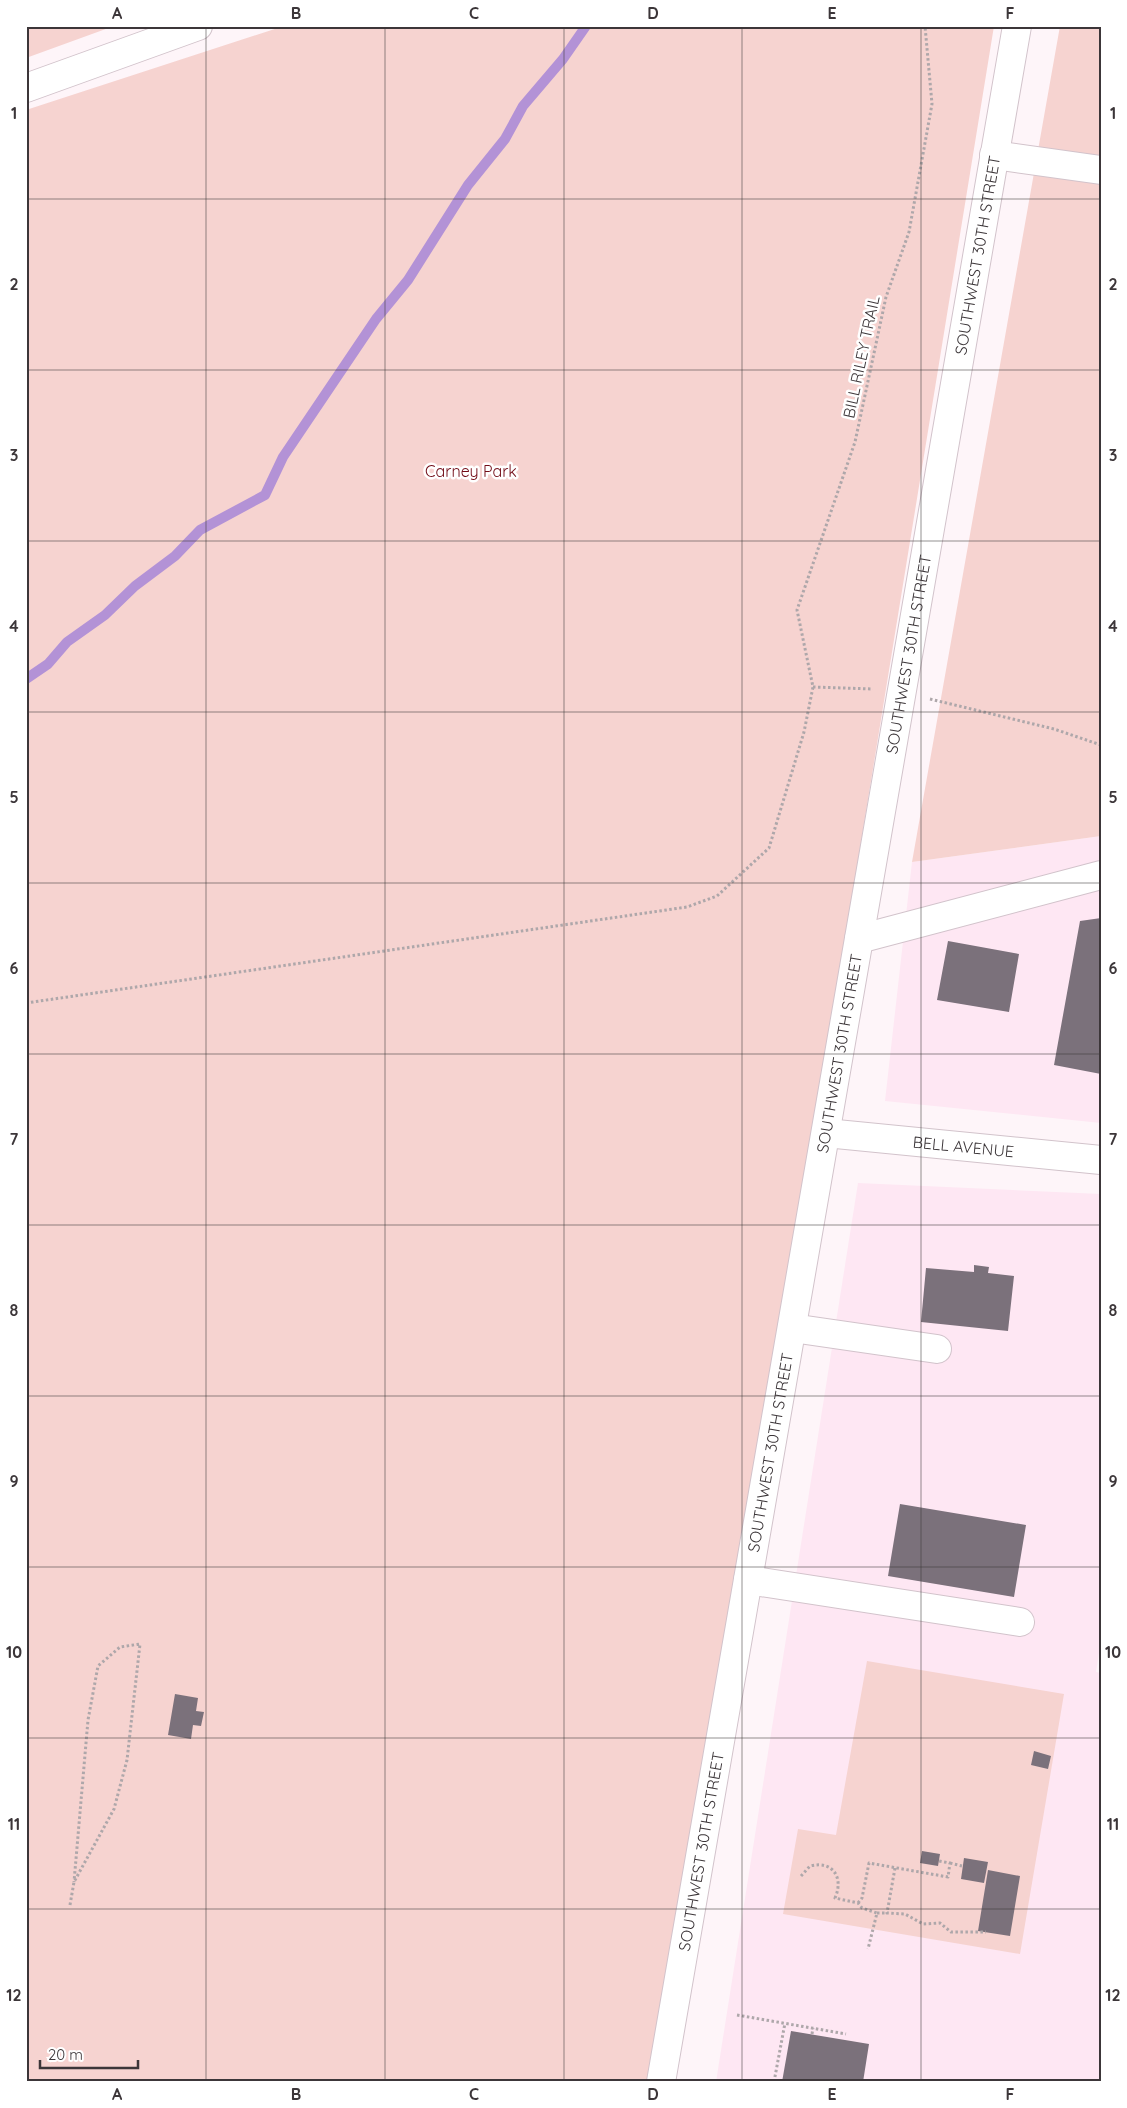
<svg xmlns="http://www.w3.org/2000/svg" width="1127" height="2108" font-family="Quicksand,sans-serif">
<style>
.built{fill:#fee7f3}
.green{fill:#f6d3d0}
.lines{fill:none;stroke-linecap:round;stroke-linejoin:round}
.stream{stroke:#b392d6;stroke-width:10}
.building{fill:#7b717b}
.minor-casing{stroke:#d2c3cb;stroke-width:30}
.path{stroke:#aea7aa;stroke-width:3;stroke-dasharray:2.5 2.5;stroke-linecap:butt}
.minor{stroke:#fff;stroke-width:28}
.grid{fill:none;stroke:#3c3639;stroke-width:1;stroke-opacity:0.55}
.labels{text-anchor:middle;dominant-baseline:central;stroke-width:5;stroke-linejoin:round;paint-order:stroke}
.street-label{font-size:16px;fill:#3c3639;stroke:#fff}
.park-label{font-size:16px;fill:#720c17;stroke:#fff}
.neatline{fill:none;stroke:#3c3639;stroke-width:2}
.grid-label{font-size:16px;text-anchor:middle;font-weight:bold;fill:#3c3639}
</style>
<rect width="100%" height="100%" fill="#fef5f9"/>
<path class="built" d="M 1101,836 L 1101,1123 L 885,1101 L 912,862 Z
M 858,1183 L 1101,1194 L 1101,1640 L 1096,1672 L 1101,1673 L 1101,2082 L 716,2082 Z"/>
<path class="green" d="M 26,26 L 114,26 L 26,58 Z
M 284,26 L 994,26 L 659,2082 L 26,2082 L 26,110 Z
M 1060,26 L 1101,26 L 1101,836 L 912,862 Z
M 867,1661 L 1064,1694 L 1020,1954 L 783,1914 L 798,1829 L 836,1835 Z"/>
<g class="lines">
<path class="stream" d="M 26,679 L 48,664 L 67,642 L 105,615 L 135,586 L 175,556 L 200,530 L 265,495 L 283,457 L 376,319 L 408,280 L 468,185 L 505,139 L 523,106 L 563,59 L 586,26"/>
</g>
<path class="building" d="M 1101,918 L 1101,1074 L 1054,1065 L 1080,921 Z
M 948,941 L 1019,954 L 1009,1012 L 937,1000 Z
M 974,1265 L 989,1267 L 988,1273 L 1014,1276 L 1008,1331 L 921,1322 L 926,1268 L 974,1272 Z
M 900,1504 L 1026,1525 L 1014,1597 L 888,1576 Z
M 175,1694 L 198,1698 L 196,1711 L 204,1712 L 201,1726 L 193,1725 L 191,1739 L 168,1735 Z
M 1034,1751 L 1051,1756 L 1048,1769 L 1031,1765 Z
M 922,1851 L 940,1854 L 938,1866 L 920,1863 Z
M 964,1858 L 988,1862 L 984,1883 L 961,1879 Z
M 988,1870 L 1020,1876 L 1010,1936 L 978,1931 Z
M 791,2031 L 869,2044 L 863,2082 L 782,2082 Z"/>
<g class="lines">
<g class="minor-casing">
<g id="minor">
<path d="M 26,88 L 198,26"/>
<path d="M 994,155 L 1101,170"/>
<path d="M 859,939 L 1101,875"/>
<path id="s1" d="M 826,1133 L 1101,1160"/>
<path d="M 792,1328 L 937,1349"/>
<path d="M 748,1580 L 1020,1622"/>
<path id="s2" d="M 661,2082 L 1017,26"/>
</g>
</g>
<path class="path" d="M 813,687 L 873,689
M 930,699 L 1054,729 L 1101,745
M 26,1003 L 687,907 L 717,896 L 769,848 L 804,732 L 813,687 L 797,610 L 855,442 L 886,297 L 909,232 L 932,104 L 925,26
M 950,1863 L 962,1866
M 895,1868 L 887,1913 L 905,1914 L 923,1924 L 940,1923 L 951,1932 L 986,1932
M 801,1876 L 810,1866 C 833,1860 844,1878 835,1898 L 858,1903 L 862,1908 L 877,1913 L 868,1949
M 858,1903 L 862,1898 L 869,1863 L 948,1877 L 950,1863 L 939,1861
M 70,1905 L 74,1882 L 114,1809 L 127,1760 L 140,1644 L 120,1647 L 98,1666 L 88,1720 L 74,1882
M 877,1913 L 887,1913
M 737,2015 L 846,2034
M 812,2034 L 813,2028
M 774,2082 L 785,2023"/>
<use href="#minor" class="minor"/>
</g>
<path class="grid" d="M 206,26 L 206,2082M 385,26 L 385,2082M 564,26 L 564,2082M 742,26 L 742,2082M 921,26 L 921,2082M 26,199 L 1101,199M 26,370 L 1101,370M 26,541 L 1101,541M 26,712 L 1101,712M 26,883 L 1101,883M 26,1054 L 1101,1054M 26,1225 L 1101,1225M 26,1396 L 1101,1396M 26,1567 L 1101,1567M 26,1738 L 1101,1738M 26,1909 L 1101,1909"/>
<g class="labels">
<g class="street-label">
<text stroke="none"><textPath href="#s2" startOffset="1854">SOUTHWEST 30TH STREET</textPath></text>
<text transform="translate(861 357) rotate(-78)">BILL RILEY TRAIL</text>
<text stroke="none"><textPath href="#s2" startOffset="1449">SOUTHWEST 30TH STREET</textPath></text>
<text stroke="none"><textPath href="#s2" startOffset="1044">SOUTHWEST 30TH STREET</textPath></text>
<text stroke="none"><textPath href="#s1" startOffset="138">BELL AVENUE</textPath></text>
<text stroke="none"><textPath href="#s2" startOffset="639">SOUTHWEST 30TH STREET</textPath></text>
<text stroke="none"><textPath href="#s2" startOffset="234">SOUTHWEST 30TH STREET</textPath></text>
</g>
<g class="park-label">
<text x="471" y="471">Carney Park</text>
</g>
</g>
<rect width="1127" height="2108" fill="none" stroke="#ffffff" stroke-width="55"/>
<path d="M40 2060v8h98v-8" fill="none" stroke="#3c3639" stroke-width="2.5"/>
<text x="48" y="2060" font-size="15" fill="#3c3639" stroke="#ffffff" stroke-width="4" paint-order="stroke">20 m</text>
<rect x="28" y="28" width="1072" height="2052" class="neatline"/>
<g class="grid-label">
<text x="117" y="19">A</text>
<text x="296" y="19">B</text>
<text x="474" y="19">C</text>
<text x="653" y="19">D</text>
<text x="832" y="19">E</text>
<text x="1010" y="19">F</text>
<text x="14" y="119">1</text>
<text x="1113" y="119">1</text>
<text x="14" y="290">2</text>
<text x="1113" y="290">2</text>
<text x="14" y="461">3</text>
<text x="1113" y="461">3</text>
<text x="14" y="632">4</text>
<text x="1113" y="632">4</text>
<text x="14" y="803">5</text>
<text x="1113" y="803">5</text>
<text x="14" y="974">6</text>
<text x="1113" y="974">6</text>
<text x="14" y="1145">7</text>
<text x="1113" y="1145">7</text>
<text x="14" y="1316">8</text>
<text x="1113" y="1316">8</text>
<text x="14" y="1487">9</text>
<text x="1113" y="1487">9</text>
<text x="14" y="1658">10</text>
<text x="1113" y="1658">10</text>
<text x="14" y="1830">11</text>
<text x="1113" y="1830">11</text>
<text x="14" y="2001">12</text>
<text x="1113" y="2001">12</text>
<text x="117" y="2100">A</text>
<text x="296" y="2100">B</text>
<text x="474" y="2100">C</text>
<text x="653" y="2100">D</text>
<text x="832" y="2100">E</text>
<text x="1010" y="2100">F</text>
</g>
</svg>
